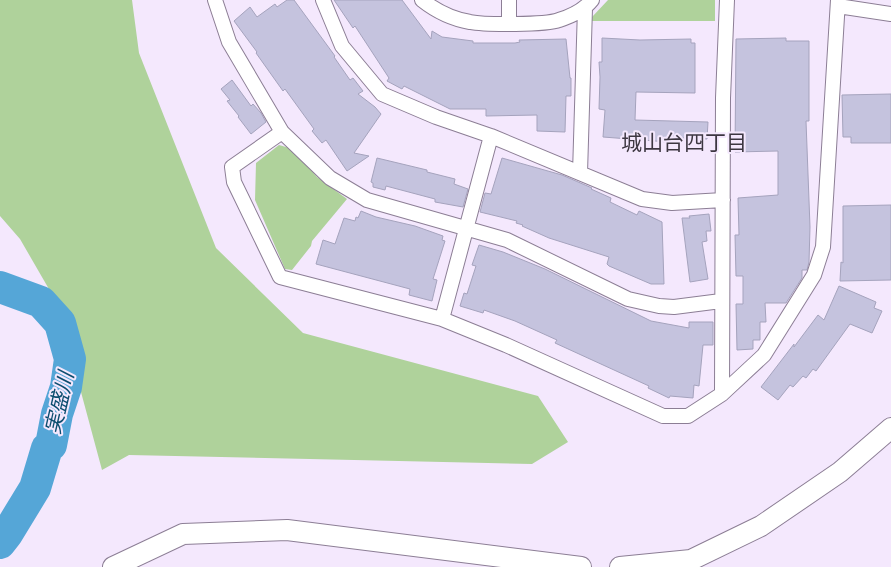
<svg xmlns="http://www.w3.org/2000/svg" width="891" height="567" font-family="'Alegreya Sans','Noto Sans JP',sans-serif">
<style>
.green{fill:#afd29b}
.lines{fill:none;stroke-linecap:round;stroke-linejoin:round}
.river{stroke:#55a6d7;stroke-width:32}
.building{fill:#c5c3de;stroke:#a5a3bd}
.street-casing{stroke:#8c7e95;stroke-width:16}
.secondary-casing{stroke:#8c7e95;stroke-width:22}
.street{stroke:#fff;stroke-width:14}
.secondary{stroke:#fff;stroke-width:20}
.labels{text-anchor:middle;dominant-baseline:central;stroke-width:4;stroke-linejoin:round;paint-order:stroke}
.neighbourhood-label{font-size:21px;fill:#3d3741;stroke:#f4e8fd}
.water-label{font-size:21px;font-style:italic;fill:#0c4d6f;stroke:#f4e8fd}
</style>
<rect width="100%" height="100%" fill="#f4e8fd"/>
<path class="green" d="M 0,0 L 132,0 L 139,53 L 216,248 L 303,333 L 538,396 L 568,442 L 532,464 L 129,455 L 102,470 L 57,303 L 20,239 L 0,216 Z
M 608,0 L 715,0 L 715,21 L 592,21 L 592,17 Z
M 279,145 L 293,149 L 317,177 L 347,199 L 312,241 L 311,246 L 292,270 L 285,269 L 255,200 L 256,163 Z"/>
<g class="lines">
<path class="river" d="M 0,287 L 41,302 L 60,323 L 70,359 L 66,387 L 57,414 L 51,445 L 47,448 L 35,488 L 7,534 L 0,543"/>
</g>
<path class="building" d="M 287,0 L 294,0 L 335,56 L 334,57 L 350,80 L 353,78 L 363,91 L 358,94 L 375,107 L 381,114 L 354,153 L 369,156 L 347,171 L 326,140 L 322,143 L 312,131 L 314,129 L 285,89 L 283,91 L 256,53 L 257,52 L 234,21 L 250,7 L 257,17 L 275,4 L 277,7 Z
M 334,0 L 402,0 L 431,39 L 432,31 L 442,37 L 473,41 L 473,43 L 515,43 L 520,42 L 519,40 L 566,39 L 570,78 L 571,78 L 571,96 L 566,96 L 565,132 L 537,131 L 537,115 L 486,116 L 486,109 L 450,109 L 404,86 L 402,89 L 387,81 L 389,78 L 355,26 L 353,28 Z
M 602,38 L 640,40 L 691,39 L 691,43 L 695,43 L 695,93 L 636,92 L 635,120 L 708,122 L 707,139 L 681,138 L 681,143 L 603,137 L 605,110 L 599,109 L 600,77 L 599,62 L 602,62 Z
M 786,38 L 786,41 L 809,41 L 809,121 L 806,121 L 810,227 L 809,262 L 807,270 L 802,270 L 802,278 L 786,303 L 765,303 L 766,322 L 760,322 L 760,340 L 753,340 L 753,349 L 737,350 L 736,304 L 743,304 L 743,276 L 736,276 L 735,235 L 739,235 L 738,198 L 778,195 L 778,151 L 735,152 L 736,39 Z
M 232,80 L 251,106 L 253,104 L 261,113 L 266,122 L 251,134 L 238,117 L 239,116 L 227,101 L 230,100 L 221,89 Z
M 891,94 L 891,143 L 851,143 L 851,137 L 843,137 L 842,95 Z
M 377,158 L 427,170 L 427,172 L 455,179 L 454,184 L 468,189 L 463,207 L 435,202 L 435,199 L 386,186 L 385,190 L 373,187 L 373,183 L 371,182 Z
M 502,158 L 562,175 L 592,188 L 591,189 L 611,198 L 610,202 L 637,215 L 639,211 L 662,222 L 664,284 L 651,284 L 609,266 L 607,264 L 609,257 L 549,238 L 522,226 L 523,225 L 516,223 L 517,221 L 480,212 L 485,193 L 491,194 Z
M 891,205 L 891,280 L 840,281 L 841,262 L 843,263 L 843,206 Z
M 361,211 L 376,217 L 415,226 L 443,236 L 442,240 L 445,241 L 433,279 L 437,280 L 432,301 L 409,295 L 410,289 L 316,264 L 323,240 L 335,244 L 344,218 L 355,221 L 356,217 L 358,218 Z
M 709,214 L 711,231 L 706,231 L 707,241 L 702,242 L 708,279 L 690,282 L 682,218 L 690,218 L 689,216 Z
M 479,245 L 503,252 L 545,269 L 651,321 L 689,328 L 689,322 L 713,322 L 713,345 L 703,345 L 699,386 L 694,385 L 693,398 L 670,396 L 669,398 L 648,388 L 649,386 L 555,343 L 557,340 L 515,321 L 484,310 L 483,313 L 460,306 L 464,293 L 467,294 L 476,266 L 472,265 Z
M 839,286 L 876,302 L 874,308 L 882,311 L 872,333 L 850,324 L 816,371 L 813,369 L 806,378 L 803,376 L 793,387 L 790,385 L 778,400 L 761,387 L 794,344 L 794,347 L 818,315 L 824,320 Z"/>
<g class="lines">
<g class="street-casing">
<path id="street" d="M 215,0 L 229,42 L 282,132 L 232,167 L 234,182 L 280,277 L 442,319 L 506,345 L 663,416 L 688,416 L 722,394 L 764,355 L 814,275 L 823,247 L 838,0
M 323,0 L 342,46 L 382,94 L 436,117 L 491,136 L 642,199 L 672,203 L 723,200
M 422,0 C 436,11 452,19 470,22 C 485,25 546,25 559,20 C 572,16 584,10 592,0
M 838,6 L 891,14
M 509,24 L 509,0
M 282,132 L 330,178 L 367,200 L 507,240 L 628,299 L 659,306 L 674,307 L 721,301
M 580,173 L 585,8
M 442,319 L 491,136
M 722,394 L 723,98 L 727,0"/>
</g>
<g class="secondary-casing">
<path id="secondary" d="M 113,567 L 183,534 L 287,530 L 581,567
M 620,567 L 691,560 L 761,526 L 840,472 L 891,428"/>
</g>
<use href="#street" class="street"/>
<use href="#secondary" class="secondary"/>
</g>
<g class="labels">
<g class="neighbourhood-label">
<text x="684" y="143">城山台四丁目</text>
</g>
<g class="water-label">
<text transform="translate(60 403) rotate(-77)">実盛川</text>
</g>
</g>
</svg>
